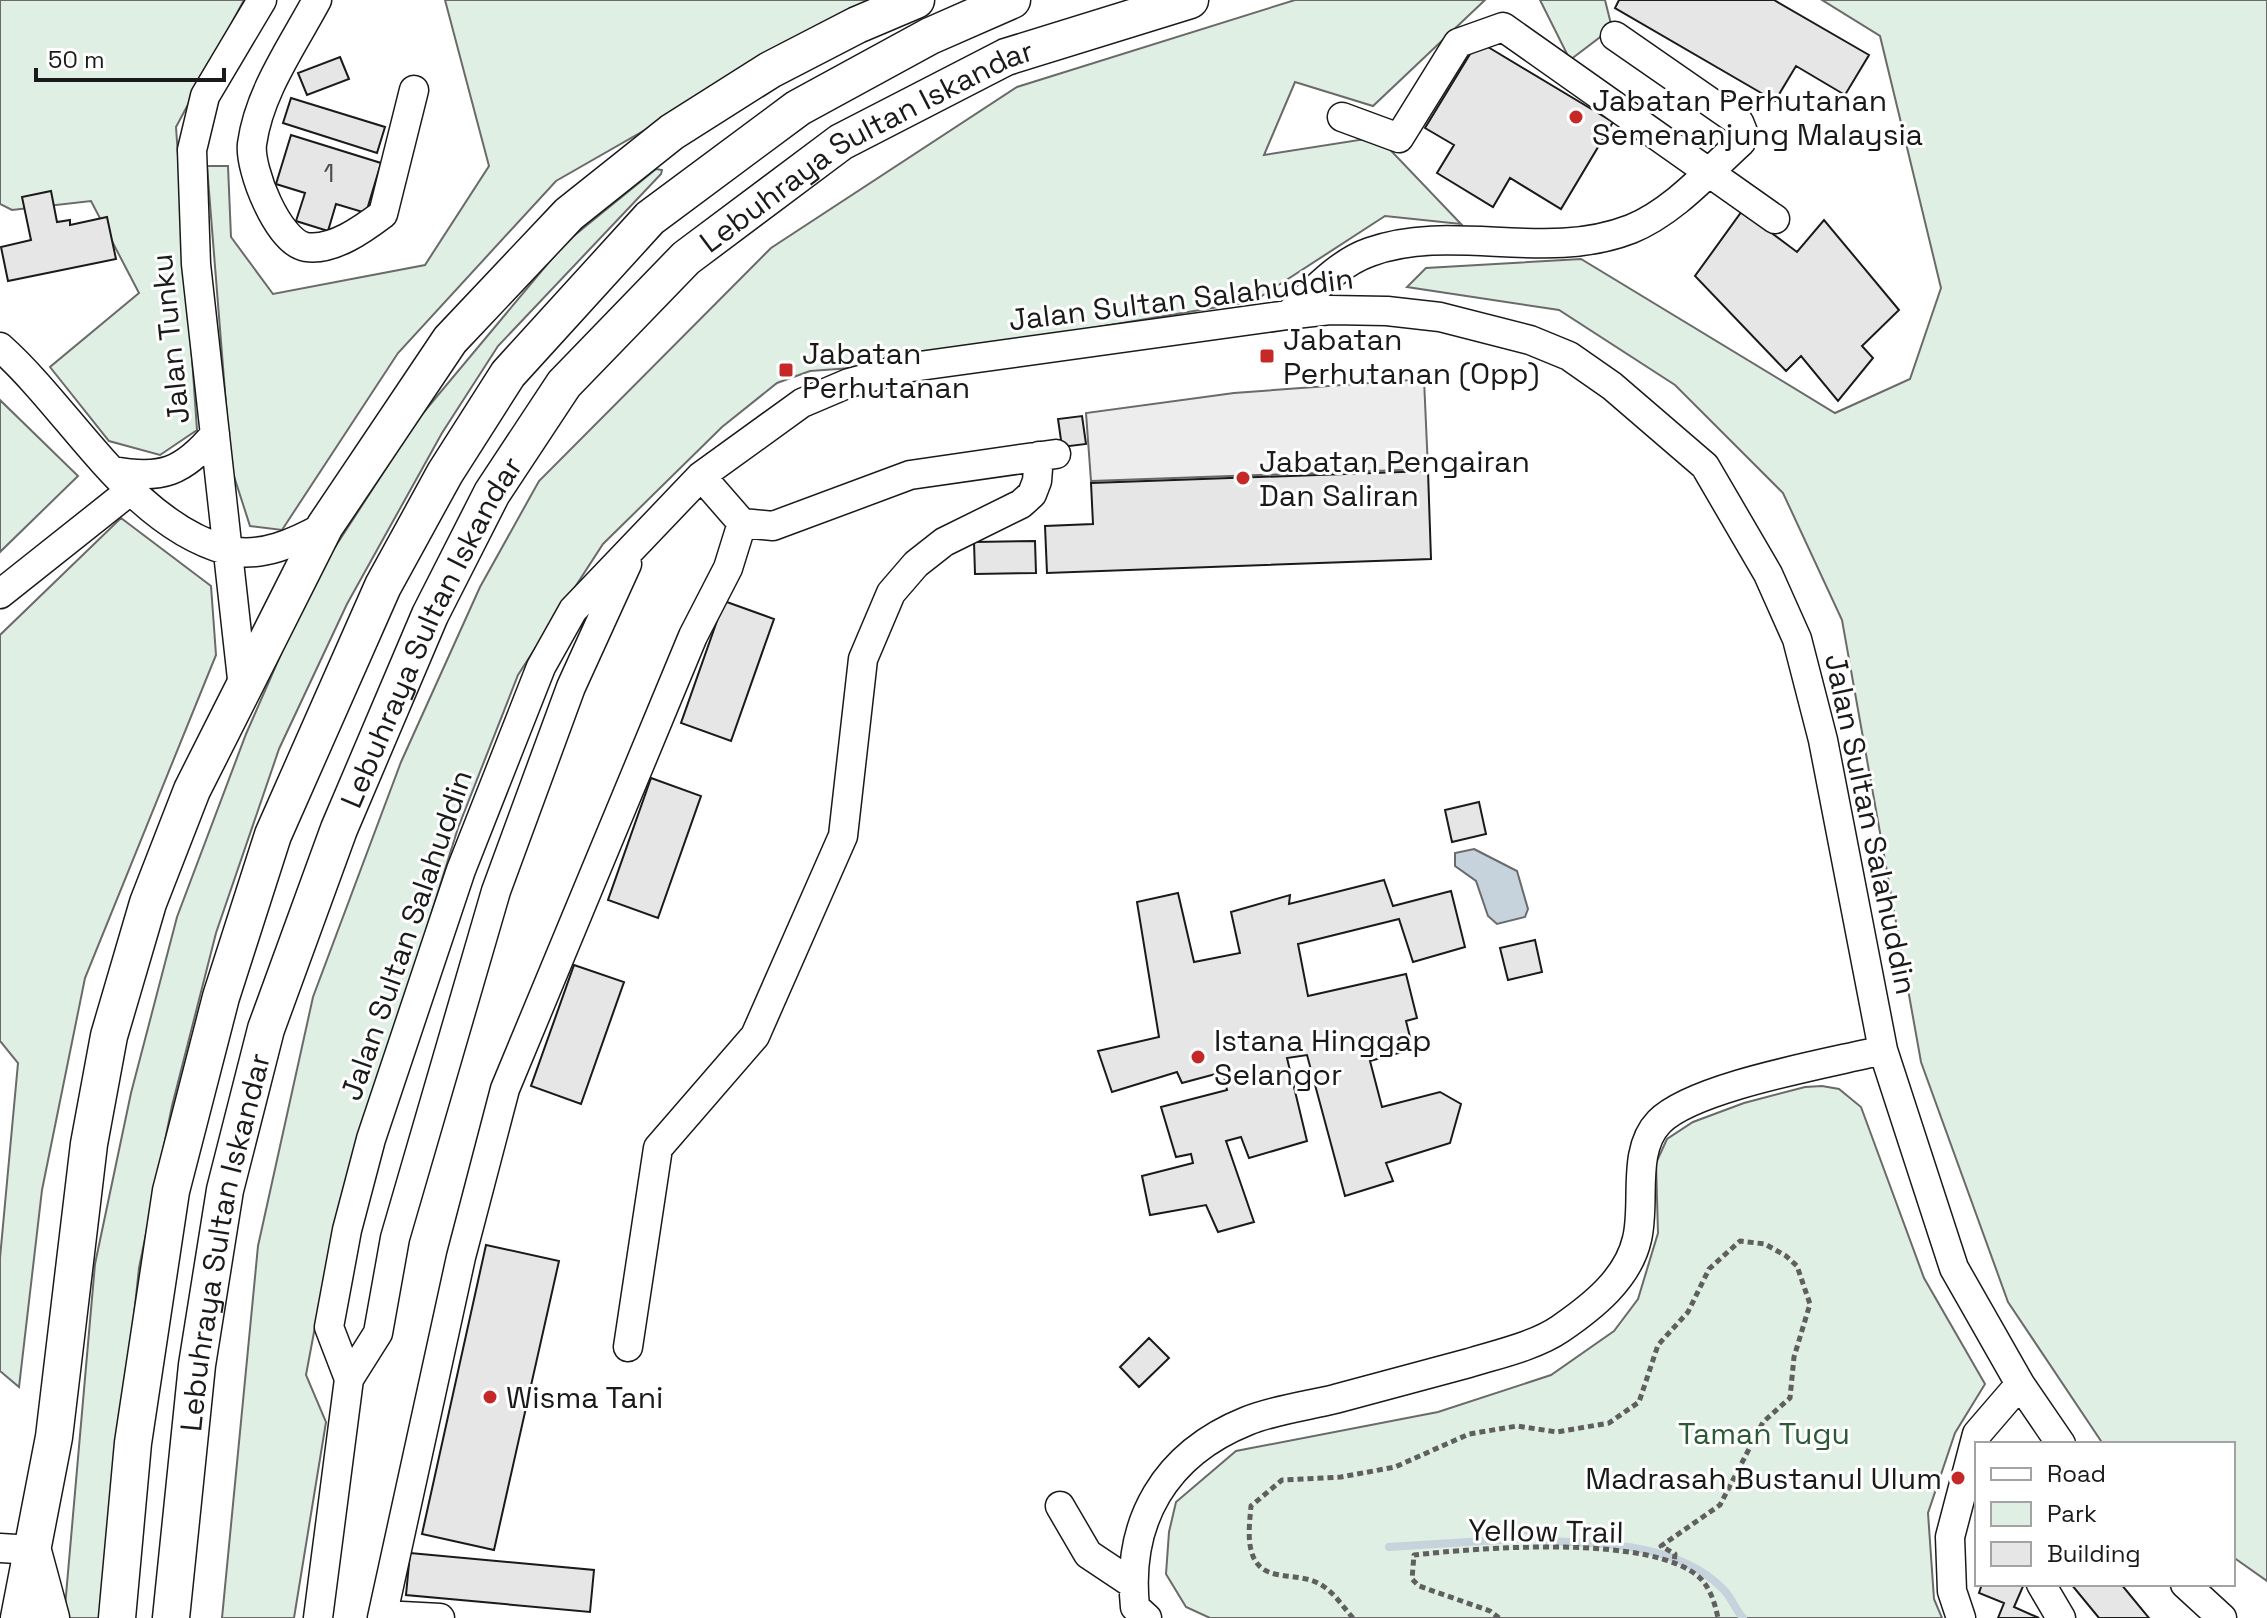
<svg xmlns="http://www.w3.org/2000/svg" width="2267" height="1618" font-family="'Space Grotesk',sans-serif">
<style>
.green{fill:#e0efe3;stroke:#6a6a6a;stroke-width:2}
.parking{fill:#ededed;stroke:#6a6a6a;stroke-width:2}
.water{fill:#c6d2dc;stroke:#6a6a6a;stroke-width:2}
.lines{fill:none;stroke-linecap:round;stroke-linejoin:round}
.stream{stroke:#c6d2dc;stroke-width:8}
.building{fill:#e6e6e6;stroke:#1a1a1a;stroke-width:2}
.minor-casing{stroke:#1a1a1a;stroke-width:31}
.major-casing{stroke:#1a1a1a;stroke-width:39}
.path{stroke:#5f5f5f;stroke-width:5;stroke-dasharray:6 4;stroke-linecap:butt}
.minor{stroke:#fff;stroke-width:28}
.major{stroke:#fff;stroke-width:36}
.poi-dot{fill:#c62828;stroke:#fff;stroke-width:3}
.labels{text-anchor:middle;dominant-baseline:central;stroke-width:6;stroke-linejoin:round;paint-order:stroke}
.number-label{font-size:26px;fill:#4d4d4d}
.poi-label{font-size:30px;fill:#1a1a1a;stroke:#fff;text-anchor:start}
.street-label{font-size:30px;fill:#1a1a1a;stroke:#fff}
.park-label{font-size:30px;fill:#2b5a34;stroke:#fff}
</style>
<rect width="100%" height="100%" fill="#fff"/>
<path class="green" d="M 0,0 L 244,0 L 176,127 L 197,430 L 160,455 L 109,441 L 50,367 L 139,293 L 91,201 L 12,210 L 0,204 Z
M 445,0 L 872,0 L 556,181 L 398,353 L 282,530 L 250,526 L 231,467 L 207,166 L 228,166 L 231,237 L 273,294 L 425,265 L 489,166 Z
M 1295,0 L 1485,0 L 1373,106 L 1295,82 L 1264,155 L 1378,137 L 1461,224 L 1385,216 L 1254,301 L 852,368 L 810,371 L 777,383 L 722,427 L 603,544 L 518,675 L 458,828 L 334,1225 L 306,1375 L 326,1422 L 294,1618 L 222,1618 L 258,1246 L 313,997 L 401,762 L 480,587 L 539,481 L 771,248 L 1017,87 Z
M 1540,0 L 1605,0 L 1612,28 L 1570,60 Z
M 1822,0 L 2267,0 L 2267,1581 L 2233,1557 L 2233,1444 L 2103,1444 L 2008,1302 L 1921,1062 L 1842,620 L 1783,493 L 1675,385 L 1559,310 L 1407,287 L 1426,268 L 1581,259 L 1835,413 L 1910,379 L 1941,288 L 1880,36 Z
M 656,169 L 662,170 L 661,174 L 498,346 L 442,433 L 347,604 L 279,749 L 216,933 L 172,1106 L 139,1268 L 102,1618 L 64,1618 L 95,1264 L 131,1093 L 177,917 L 246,734 L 313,581 L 418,419 L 565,243 Z
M 0,400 L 78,476 L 0,552 Z
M 121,518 L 211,586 L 216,655 L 85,978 L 42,1190 L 19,1387 L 0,1371 L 0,1258 L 18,1063 L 0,1041 L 0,635 Z
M 1822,1086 L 1839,1089 L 1861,1107 L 1924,1278 L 1985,1384 L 1955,1433 L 1928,1513 L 1934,1599 L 1942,1618 L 1210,1618 L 1186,1607 L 1166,1574 L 1169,1532 L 1176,1502 L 1236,1451 L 1438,1412 L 1551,1375 L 1614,1331 L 1638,1299 L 1658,1233 L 1656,1163 L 1667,1139 L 1693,1122 L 1744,1103 L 1805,1087 Z"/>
<path class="parking" d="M 1424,379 L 1428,469 L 1091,481 L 1086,413 L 1234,393 Z"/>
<path class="water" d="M 1474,849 L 1517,871 L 1528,909 L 1525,917 L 1497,924 L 1488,916 L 1476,881 L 1455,866 L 1455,853 Z"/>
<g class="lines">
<path class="stream" d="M 1389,1547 L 1515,1539 L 1522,1530 L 1536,1531 L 1541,1541 C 1600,1543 1677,1543 1722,1588 C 1731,1596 1735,1609 1743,1618"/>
</g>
<path class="building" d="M 1619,0 L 1774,0 L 1869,55 L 1845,95 L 1796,66 L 1775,101 L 1615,8 Z
M 1478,41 L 1613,122 L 1561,209 L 1510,178 L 1493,207 L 1437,173 L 1454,145 L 1425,128 Z
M 340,57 L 349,79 L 307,95 L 298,73 Z
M 291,98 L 385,127 L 377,153 L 283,123 Z
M 291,135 L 381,163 L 366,213 L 336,204 L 328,231 L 296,221 L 305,193 L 276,184 Z
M 51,191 L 57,222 L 70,220 L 70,225 L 107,217 L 116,259 L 8,281 L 1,247 L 31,240 L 22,197 Z
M 1742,211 L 1797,252 L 1824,220 L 1899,310 L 1862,346 L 1873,358 L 1838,401 L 1801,356 L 1786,371 L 1695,276 Z
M 1082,416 L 1086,444 L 1062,447 L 1058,419 Z
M 1428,471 L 1431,559 L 1047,573 L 1045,526 L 1093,524 L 1091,483 Z
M 1035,541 L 1036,573 L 975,574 L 974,542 Z
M 724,601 L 774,619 L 731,741 L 681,723 Z
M 651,778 L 701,796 L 658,918 L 608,900 Z
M 1479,802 L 1486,834 L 1452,842 L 1445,810 Z
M 1384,880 L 1393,906 L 1451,891 L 1465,947 L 1413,962 L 1399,919 L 1298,944 L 1308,996 L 1406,974 L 1417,1018 L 1406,1021 L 1413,1049 L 1370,1061 L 1382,1107 L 1440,1092 L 1461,1104 L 1450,1143 L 1386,1163 L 1393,1181 L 1345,1196 L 1307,1055 L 1287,1058 L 1307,1141 L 1249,1158 L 1241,1137 L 1226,1141 L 1254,1222 L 1218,1232 L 1206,1205 L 1150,1215 L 1142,1176 L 1193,1163 L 1191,1154 L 1176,1157 L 1161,1107 L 1227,1090 L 1223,1072 L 1182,1083 L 1177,1072 L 1112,1092 L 1098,1051 L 1159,1037 L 1137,902 L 1178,893 L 1194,962 L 1240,953 L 1231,912 L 1290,895 L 1289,904 Z
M 1535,940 L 1542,972 L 1508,980 L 1500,948 Z
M 574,965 L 624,982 L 581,1104 L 531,1086 Z
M 486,1245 L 559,1261 L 494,1550 L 422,1534 Z
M 1149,1338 L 1169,1358 L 1139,1387 L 1120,1367 Z
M 410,1553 L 594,1570 L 590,1612 L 406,1595 Z
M 1982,1584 L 2024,1584 L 2014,1607 L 2039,1618 L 1998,1618 L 2004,1603 L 1979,1593 Z
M 2071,1584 L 2121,1584 L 2149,1618 L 2099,1618 Z"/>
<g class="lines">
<g class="minor-casing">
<path id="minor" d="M 317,0 C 293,45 259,92 252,144 C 249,169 278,242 306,247 C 333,251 363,229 383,214 L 414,90
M 1342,117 L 1399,138 L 1458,43 L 1503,27 L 1775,219
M 1288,315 C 1313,292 1338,263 1370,252 C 1453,222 1544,263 1631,229 C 1673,212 1708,172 1741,142 L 1743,132 L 1739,122 L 1615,36
M 0,347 C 71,410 130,523 226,550 C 261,559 296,542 325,526
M 113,471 C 162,480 183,472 215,434
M 701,476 L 742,523 L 773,526 L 910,475 L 1056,454
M 0,594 L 131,490
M 243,688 L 196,264 L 192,150 L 205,96 L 262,0
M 628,1347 L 658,1148 L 755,1036 L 843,836 L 863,659 L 891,593 L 916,564 L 944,542 L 1021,504 L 1032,494 L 1037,481 L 1039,456
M 349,1379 L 329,1327 L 347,1230 L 371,1139 L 461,870 L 541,667 L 573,610 L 701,476 L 802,403 L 849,383 L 905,368 L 1288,315 L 1330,310 L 1387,311 L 1440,317 L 1530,340 L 1569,356 L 1612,386 L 1705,466 L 1768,574 L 1797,639 L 1823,740 L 1883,1050 L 1954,1268 L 2020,1384 L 2061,1444
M 1060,1506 L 1088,1554 L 1133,1584
M 0,1548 L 33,1550
M 2041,1584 L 2061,1618
M 2185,1584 L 2222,1618
M 383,1615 L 440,1618
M 318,1618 L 349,1379 L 378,1333 L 395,1238 L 496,891 L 571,687 L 627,564
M 382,1618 L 461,1257 L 505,1089 L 693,636 L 728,568 L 742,523
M 1147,1618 L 1135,1607 C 1126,1521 1165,1454 1247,1421 C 1274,1410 1306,1406 1335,1399 C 1380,1387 1425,1375 1469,1363 C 1498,1354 1535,1346 1560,1329 C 1592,1307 1628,1279 1637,1239 C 1646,1203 1631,1151 1659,1122 C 1694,1086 1831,1063 1883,1050
M 1961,1618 L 1952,1591 L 1950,1537 L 1977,1434 L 2020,1384"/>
</g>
<g class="major-casing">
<g id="major">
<path d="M 34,1555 L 51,1618"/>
<path d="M 19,1618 L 54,1437 L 89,1144 L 109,1036 L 148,903 L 192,790 L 325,526 L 450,340 L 569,214 L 672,132 L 770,70 L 857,25 L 916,0"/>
<path d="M 117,1618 L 133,1443 L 171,1191 L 221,997 L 273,835 L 383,586 L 445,473 L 508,374 L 650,218 L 798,108 L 930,36 L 1012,0"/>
<path id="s1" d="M 171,1618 L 197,1365 L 225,1190 L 266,1029 L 339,829 L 430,615 L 492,493 L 564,384 L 686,258 L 841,142 L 1006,57 L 1190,0"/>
</g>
</g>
<path class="path" d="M 1353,1618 C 1344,1608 1335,1594 1323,1586 C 1308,1576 1292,1578 1275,1574 C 1243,1567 1249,1530 1251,1506 L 1282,1480 L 1341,1477 L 1395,1467 L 1469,1434 L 1517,1426 L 1557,1432 L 1609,1423 L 1639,1402 L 1658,1345 L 1688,1312 L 1709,1269 L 1740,1241 L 1765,1244 L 1786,1256 L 1797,1266 L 1810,1304 L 1794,1357 L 1790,1398 L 1763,1422 L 1720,1505 L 1661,1546 L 1675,1554 L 1674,1562
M 1499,1618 L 1490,1611 L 1419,1586 L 1412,1579 L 1414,1555 C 1476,1548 1655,1533 1701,1579 C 1711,1590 1715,1604 1718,1618"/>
<use href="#minor" class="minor"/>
<use href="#major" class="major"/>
</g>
<g class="poi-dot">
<circle cx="1576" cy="117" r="8"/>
<rect x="1259" y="348" width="16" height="16" rx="4"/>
<rect x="778" y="362" width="16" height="16" rx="4"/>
<circle cx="1243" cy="478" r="8"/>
<circle cx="1198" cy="1057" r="8"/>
<circle cx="490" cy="1397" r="8"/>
<circle cx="1958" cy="1478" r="8"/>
</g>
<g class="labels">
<g class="number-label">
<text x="329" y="173">1</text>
</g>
<g class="poi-label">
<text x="1592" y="100">Jabatan Perhutanan<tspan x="1592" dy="34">Semenanjung Malaysia</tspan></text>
<text x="1283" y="339">Jabatan<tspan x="1283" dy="34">Perhutanan (Opp)</tspan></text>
<text x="802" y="353">Jabatan<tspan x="802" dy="34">Perhutanan</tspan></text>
<text x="1259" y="461">Jabatan Pengairan<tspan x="1259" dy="34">Dan Saliran</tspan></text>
<text x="1214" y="1040">Istana Hinggap<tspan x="1214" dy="34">Selangor</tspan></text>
<text x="506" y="1397">Wisma Tani</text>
<text x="1942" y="1478" text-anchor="end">Madrasah Bustanul Ulum</text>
</g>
<g class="street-label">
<text stroke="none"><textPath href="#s1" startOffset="1700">Lebuhraya Sultan Iskandar</textPath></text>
<text transform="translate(1181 299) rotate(-7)">Jalan Sultan Salahuddin</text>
<text transform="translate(170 339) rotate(-96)">Jalan Tunku</text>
<text stroke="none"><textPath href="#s1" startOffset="1028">Lebuhraya Sultan Iskandar</textPath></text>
<text transform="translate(1871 824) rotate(78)">Jalan Sultan Salahuddin</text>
<text transform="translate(406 935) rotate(-71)">Jalan Sultan Salahuddin</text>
<text stroke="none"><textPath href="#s1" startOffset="380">Lebuhraya Sultan Iskandar</textPath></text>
<text transform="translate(1546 1531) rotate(1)">Yellow Trail</text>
</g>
<g class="park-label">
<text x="1764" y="1433">Taman Tugu</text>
</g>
</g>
<rect x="1975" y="1442" width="260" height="144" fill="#ffffff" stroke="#a3a3a3" stroke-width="2"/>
<rect x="1991" y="1468" width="40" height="12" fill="#ffffff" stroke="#a3a3a3" stroke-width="2"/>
<text x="2047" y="1482" font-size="24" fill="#1a1a1a">Road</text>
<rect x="1991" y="1502" width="40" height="24" fill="#e0efe3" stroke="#a3a3a3" stroke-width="2"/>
<text x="2047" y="1522" font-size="24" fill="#1a1a1a">Park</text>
<rect x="1991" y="1542" width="40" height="24" fill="#e6e6e6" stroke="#a3a3a3" stroke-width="2"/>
<text x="2047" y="1562" font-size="24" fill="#1a1a1a">Building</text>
<path d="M36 68v12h188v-12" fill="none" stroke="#1a1a1a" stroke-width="4"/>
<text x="48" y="68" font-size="24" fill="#1a1a1a" stroke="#ffffff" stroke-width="6" paint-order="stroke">50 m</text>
</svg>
